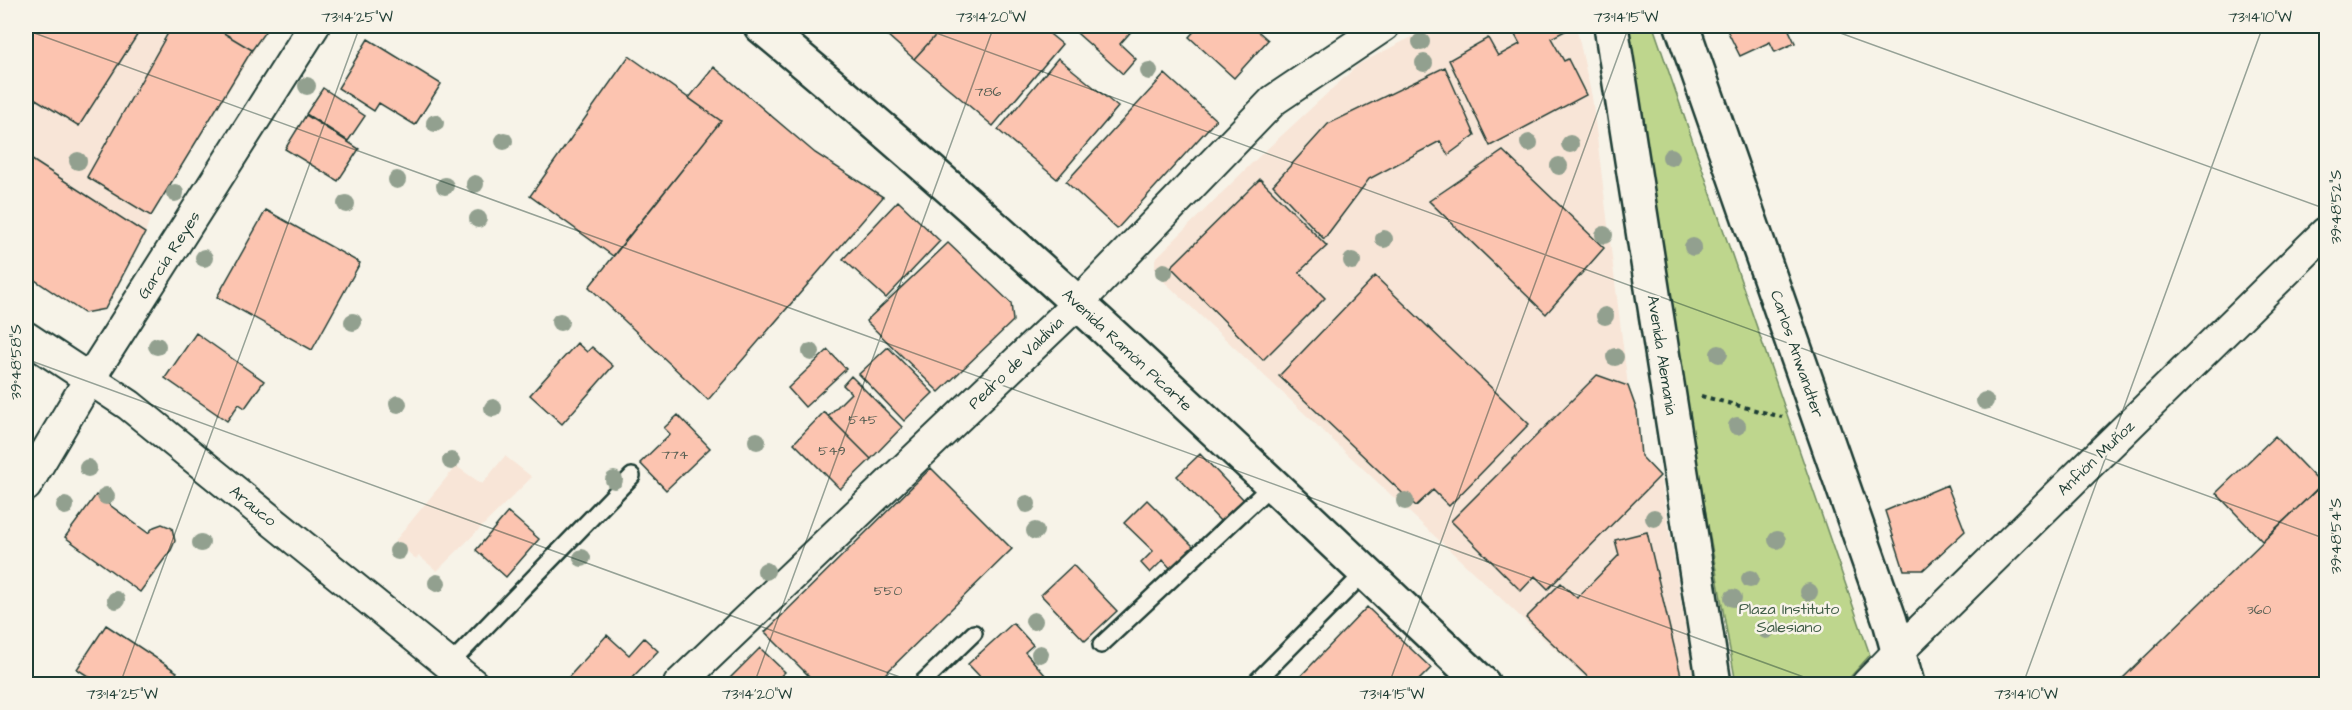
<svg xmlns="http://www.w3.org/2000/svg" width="2352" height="710" font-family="'Architects Daughter',sans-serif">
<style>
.built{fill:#f8e5d7}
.green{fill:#bed68d;stroke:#6e8a60;stroke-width:1.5}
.building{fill:#fcc4b0;stroke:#1f3d34;stroke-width:1.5}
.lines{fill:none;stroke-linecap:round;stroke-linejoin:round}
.lane-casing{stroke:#1f3d34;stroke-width:20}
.street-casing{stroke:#1f3d34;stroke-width:34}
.secondary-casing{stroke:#1f3d34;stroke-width:38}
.primary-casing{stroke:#1f3d34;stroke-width:38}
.path{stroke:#1f3d34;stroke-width:4;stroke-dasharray:4.5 4.5;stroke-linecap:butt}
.lane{stroke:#f7f3e8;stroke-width:15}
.street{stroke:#f7f3e8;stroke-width:30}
.secondary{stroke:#f7f3e8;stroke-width:33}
.primary{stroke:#f7f3e8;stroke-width:33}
.tree{fill:#92a08f}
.ticks{fill:none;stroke:#1f3d34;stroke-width:1.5;stroke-opacity:0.45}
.labels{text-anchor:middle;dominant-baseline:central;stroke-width:5;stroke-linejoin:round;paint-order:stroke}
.number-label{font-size:14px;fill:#565f53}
.street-label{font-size:16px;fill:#1f3d34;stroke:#f7f3e8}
.park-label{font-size:16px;fill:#3f5c46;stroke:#f7f3e8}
.neatline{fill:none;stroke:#1f3d34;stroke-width:2}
.ticks-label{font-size:15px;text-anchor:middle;fill:#1f3d34}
</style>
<rect width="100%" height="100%" fill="#f7f3e8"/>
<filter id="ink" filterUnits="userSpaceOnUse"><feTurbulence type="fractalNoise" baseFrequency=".0167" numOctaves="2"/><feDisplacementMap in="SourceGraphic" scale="12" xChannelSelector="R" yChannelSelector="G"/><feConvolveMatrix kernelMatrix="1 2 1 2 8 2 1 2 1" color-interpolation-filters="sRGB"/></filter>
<g filter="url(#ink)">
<path class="built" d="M 26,26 L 269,26 L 151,216 L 145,233 L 105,309 L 84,313 L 26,274 Z
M 1433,26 L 1576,26 L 1592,97 L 1628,386 L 1641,456 L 1660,476 L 1695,684 L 1592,684 L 1155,273 L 1155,259 L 1252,163 L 1359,64 Z
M 505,456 L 532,477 L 437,571 L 419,556 L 416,559 L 395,541 L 456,466 L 482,484 Z"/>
<path class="green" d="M 1620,26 L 1653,26 L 1870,655 L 1844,684 L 1736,684 Z"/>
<path class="building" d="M 26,26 L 135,26 L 141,29 L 79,126 L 26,93 Z
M 172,26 L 212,26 L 252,50 L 151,216 L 87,177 Z
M 212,26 L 269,26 L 252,50 Z
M 877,26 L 944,26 L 914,59 Z
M 944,26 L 1040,26 L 1062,44 L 993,126 L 914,59 Z
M 1069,26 L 1134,26 L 1135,27 L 1120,44 L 1136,59 L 1123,74 Z
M 1199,26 L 1252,26 L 1268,40 L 1234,78 L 1189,37 Z
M 1510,26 L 1567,26 L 1569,29 L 1551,38 L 1564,61 L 1568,59 L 1586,95 L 1490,146 L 1449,60 L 1488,38 L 1498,56 L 1520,44 Z
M 1725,26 L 1787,26 L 1795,43 L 1775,52 L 1770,42 L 1740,56 Z
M 368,39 L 441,84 L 415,125 L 379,103 L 374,111 L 338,88 Z
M 629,56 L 721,121 L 613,256 L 530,196 Z
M 1058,58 L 1118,107 L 1057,179 L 998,130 Z
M 714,67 L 815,153 L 883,197 L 708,400 L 589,287 L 721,121 L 689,98 Z
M 1445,67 L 1475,135 L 1448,155 L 1440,141 L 1369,179 L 1324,239 L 1273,185 L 1328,124 Z
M 1165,74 L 1216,120 L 1117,229 L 1066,182 Z
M 323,88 L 365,116 L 348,141 L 306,114 Z
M 306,115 L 359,149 L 338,181 L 285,149 Z
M 1503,151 L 1604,248 L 1546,314 L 1429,201 Z
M 26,156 L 145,233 L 105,309 L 84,313 L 26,274 Z
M 1260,179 L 1327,246 L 1299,272 L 1325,298 L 1263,360 L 1171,267 Z
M 898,201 L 940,241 L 886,298 L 843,259 Z
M 266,210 L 360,263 L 312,350 L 217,297 Z
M 948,243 L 1011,303 L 1013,321 L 939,392 L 866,321 Z
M 1375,276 L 1529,424 L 1449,506 L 1433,490 L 1416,506 L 1279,376 Z
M 196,333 L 264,381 L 245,408 L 239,404 L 227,421 L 165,378 Z
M 577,343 L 587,352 L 592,347 L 613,366 L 562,424 L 530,395 Z
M 888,347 L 933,393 L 904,421 L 859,374 Z
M 828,350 L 846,369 L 805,407 L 788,388 Z
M 1597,375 L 1628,386 L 1637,411 L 1641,456 L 1660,476 L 1548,589 L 1535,576 L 1521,591 L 1451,521 Z
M 851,376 L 902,427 L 871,459 L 828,416 L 851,393 L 843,385 Z
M 824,412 L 871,459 L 840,489 L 794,443 Z
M 678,415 L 710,448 L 666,490 L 640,463 L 670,434 L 664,428 Z
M 2275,436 L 2322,485 L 2262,541 L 2216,493 Z
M 1200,454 L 1245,501 L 1222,523 L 1177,476 Z
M 931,468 L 1012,549 L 875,684 L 817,684 L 765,632 Z
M 2326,480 L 2326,684 L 2123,684 L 2122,679 Z
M 1947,485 L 1965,531 L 1923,570 L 1904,570 L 1885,511 Z
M 96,495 L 148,533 L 154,527 L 162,524 L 172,528 L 175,541 L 171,550 L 140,592 L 65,537 Z
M 1147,500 L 1194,547 L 1172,570 L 1163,560 L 1150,573 L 1141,563 L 1153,551 L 1124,523 Z
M 508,512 L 539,539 L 506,577 L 476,550 Z
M 1647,532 L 1683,684 L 1595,684 L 1526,618 L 1561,583 L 1577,598 L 1619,555 L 1615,540 Z
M 1073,565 L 1117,611 L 1085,641 L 1041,595 Z
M 1367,607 L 1431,668 L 1419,680 L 1424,684 L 1293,684 Z
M 1013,623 L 1033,645 L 1025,652 L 1045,675 L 1035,684 L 987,684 L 968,664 Z
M 106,625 L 177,672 L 168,684 L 100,684 L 77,669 Z
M 607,635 L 629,655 L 644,638 L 658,651 L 626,684 L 571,684 L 566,680 Z
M 760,648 L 785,672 L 772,684 L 724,684 Z"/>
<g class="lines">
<g class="lane-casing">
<path id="lane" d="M 1101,645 L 1273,484
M 448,666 L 632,476
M 921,684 L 974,633
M 1254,684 L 1365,572"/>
</g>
<g class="street-casing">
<path id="street" d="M 26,337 L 129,405 L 473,684
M 26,486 L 90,378 L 314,26
M 679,684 L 1077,304 L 1274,100 L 1384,26
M 1867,684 L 1898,652 L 2326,232"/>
</g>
<g class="secondary-casing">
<path id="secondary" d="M 761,26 C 1012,234 1247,460 1483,684"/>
</g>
<g class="primary-casing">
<path id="primary" d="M 1611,26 L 1714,684
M 1682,26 L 1890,621 L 1907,684"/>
</g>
<path class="path" d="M 1701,396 L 1782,417"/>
<use href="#lane" class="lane"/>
<use href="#street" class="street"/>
<use href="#secondary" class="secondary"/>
<use href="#primary" class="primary"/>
</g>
<g class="tree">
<circle cx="1421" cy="42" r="9"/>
<circle cx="1424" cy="63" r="9"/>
<circle cx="1149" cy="71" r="9"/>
<circle cx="307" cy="86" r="9"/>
<circle cx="435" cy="123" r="9"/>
<circle cx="504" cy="141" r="9"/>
<circle cx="1529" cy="143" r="9"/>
<circle cx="1570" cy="144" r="9"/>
<circle cx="1671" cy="157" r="9"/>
<circle cx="78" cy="161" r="9"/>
<circle cx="1559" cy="166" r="9"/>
<circle cx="397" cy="180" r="9"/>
<circle cx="475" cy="184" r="9"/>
<circle cx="445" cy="186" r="9"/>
<circle cx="175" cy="193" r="9"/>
<circle cx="346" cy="204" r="9"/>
<circle cx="478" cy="219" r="9"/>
<circle cx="1604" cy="235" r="9"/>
<circle cx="1384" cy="239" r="9"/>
<circle cx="1693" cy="247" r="9"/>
<circle cx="204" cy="258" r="9"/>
<circle cx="1352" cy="261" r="9"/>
<circle cx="1164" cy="272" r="9"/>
<circle cx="1605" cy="316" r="9"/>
<circle cx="353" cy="322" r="9"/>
<circle cx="560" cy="322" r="9"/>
<circle cx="157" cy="346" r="9"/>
<circle cx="811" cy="352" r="9"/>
<circle cx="1719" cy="354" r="9"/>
<circle cx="1615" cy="357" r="9"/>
<circle cx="1985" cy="401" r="9"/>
<circle cx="398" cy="404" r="9"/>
<circle cx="493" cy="408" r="9"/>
<circle cx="1737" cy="426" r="9"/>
<circle cx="757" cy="441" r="9"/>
<circle cx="451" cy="461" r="9"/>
<circle cx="88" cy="468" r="9"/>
<circle cx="614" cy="480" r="9"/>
<circle cx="106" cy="496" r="9"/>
<circle cx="1405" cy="501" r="9"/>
<circle cx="1027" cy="504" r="9"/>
<circle cx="65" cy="506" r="9"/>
<circle cx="1654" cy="518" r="9"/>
<circle cx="1035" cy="531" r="9"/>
<circle cx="1777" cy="540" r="9"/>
<circle cx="201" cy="543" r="9"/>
<circle cx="398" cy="551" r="9"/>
<circle cx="582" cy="558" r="9"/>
<circle cx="766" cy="571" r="9"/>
<circle cx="1750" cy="579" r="9"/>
<circle cx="437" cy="583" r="9"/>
<circle cx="1809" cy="592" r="9"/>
<circle cx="1733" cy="598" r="9"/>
<circle cx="116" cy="600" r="9"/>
<circle cx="1034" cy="621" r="9"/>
<circle cx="1766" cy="630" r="9"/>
<circle cx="1040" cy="654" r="9"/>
</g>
</g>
<path class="ticks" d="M 917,26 L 2326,539M 1821,26 L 2326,209M 26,30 L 1823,684M 26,359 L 919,684M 120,684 L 360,26M 754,684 L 994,26M 1389,684 L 1629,26M 2023,684 L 2263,26"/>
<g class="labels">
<g class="number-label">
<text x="988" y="92">786</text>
<text x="863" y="420">545</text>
<text x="832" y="451">549</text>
<text x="675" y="455">774</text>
<text x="888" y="591">550</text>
<text x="2259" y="610">360</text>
</g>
<g class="street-label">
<text transform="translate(169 255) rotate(-57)">García Reyes</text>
<text transform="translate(1127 350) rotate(43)">Avenida Ramón Picarte</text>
<text transform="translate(1797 354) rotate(71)">Carlos Anwandter</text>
<text transform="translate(1662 355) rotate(81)">Avenida Alemania</text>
<text transform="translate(1016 363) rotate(-44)">Pedro de Valdivia</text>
<text transform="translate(2096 458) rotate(-44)">Anfión Muñoz</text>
<text transform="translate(253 506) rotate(39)">Arauco</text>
</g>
<g class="park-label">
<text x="1789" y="609">Plaza Instituto<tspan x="1789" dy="18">Salesiano</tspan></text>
</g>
</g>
<rect width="2352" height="710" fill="none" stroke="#f7f3e8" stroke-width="66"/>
<rect x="33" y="33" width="2286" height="644" class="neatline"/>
<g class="ticks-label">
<text x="357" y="22">73°14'25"W</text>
<text x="991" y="22">73°14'20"W</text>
<text x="1626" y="22">73°14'15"W</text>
<text x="2260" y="22">73°14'10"W</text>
<text transform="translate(2336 207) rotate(-90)" y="5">39°48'52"S</text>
<text transform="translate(16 362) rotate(-90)" y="5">39°48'58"S</text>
<text transform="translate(2336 536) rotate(-90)" y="5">39°48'54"S</text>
<text x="122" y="699">73°14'25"W</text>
<text x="757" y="699">73°14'20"W</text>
<text x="1392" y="699">73°14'15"W</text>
<text x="2026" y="699">73°14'10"W</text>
</g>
</svg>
